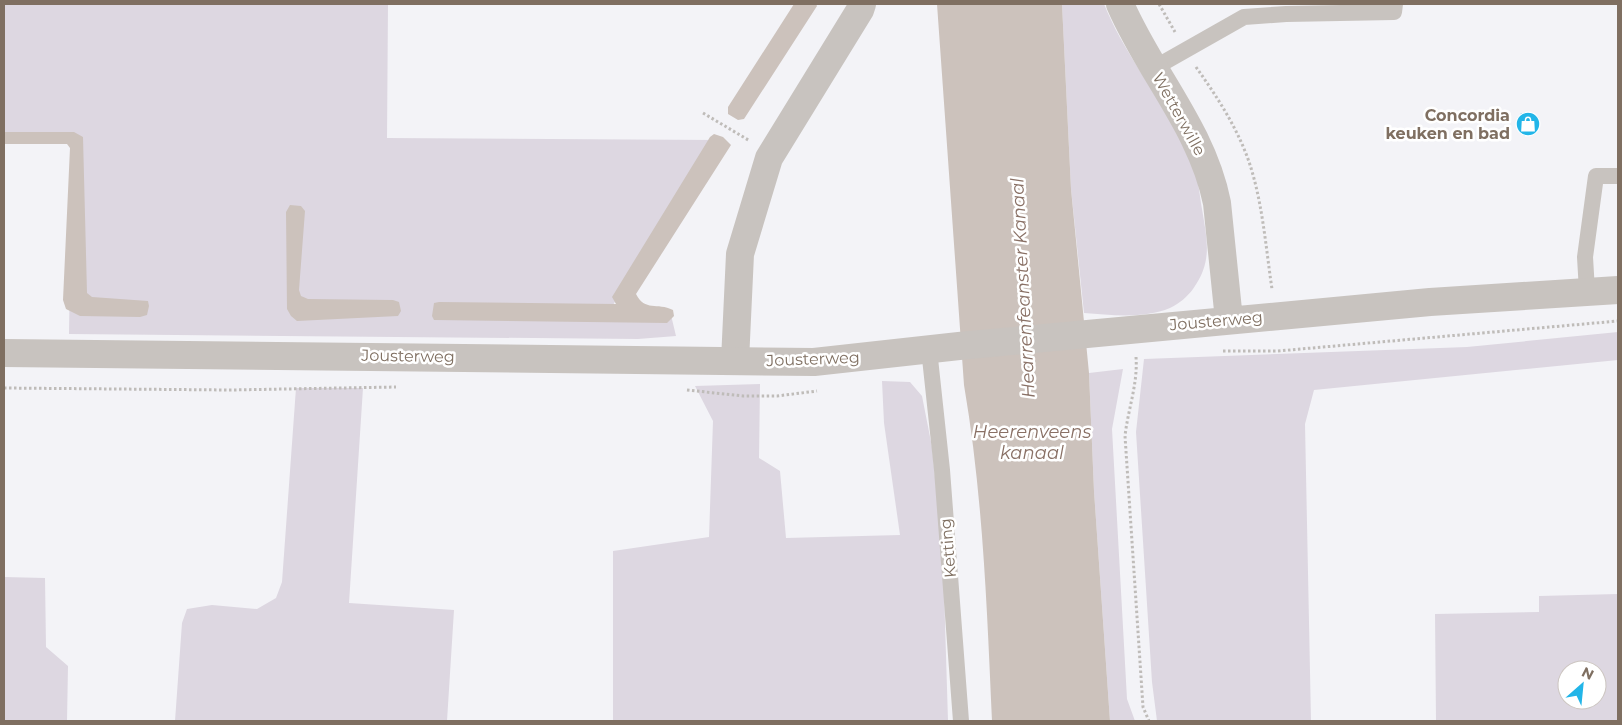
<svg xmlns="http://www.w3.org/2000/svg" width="1622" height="725" font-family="Montserrat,sans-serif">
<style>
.green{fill:#ddd7e1;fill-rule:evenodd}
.water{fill:#ccc2bc}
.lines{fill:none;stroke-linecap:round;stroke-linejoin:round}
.path{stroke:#bfbcb9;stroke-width:3;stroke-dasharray:2.5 2.5;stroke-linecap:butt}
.service{stroke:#c8c3bf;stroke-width:16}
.minor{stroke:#c8c3bf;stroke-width:28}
.tertiary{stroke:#c8c3bf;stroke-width:28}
.labels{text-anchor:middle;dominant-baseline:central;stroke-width:5;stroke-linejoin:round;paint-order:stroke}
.street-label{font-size:16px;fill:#7f6f61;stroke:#fff}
.poi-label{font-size:16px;font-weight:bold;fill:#7f6f61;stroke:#fff;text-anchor:end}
.water-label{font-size:18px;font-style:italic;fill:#897065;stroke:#fff}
</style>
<rect width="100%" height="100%" fill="#f3f3f7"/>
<path class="green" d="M 4,4 L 388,4 L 387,138 L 716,140 L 608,313 L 671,315 L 676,336 L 638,339 L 69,334 L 72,141 L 4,140 Z
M 1062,4 L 1104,4 C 1122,49 1153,87 1175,130 C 1183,144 1191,160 1196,175 C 1199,185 1200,198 1202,209 C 1207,240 1213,261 1193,289 C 1188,296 1179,304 1170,308 C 1144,319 1111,315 1084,313 L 1071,189 Z
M 1618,332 L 1618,360 L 1314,390 L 1305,424 L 1311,721 L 1157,721 L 1152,682 L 1136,432 L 1144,359 L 1467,347 Z
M 1123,369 L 1112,429 L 1127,699 L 1135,721 L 1110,721 L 1094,491 L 1089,373 Z
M 882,381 L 910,382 L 922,396 L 932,447 L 943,557 L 948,721 L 613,721 L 613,551 L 709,537 L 713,421 L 695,386 L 760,384 L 759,458 L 780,471 L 786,538 L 900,535 L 884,423 Z
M 296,388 L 363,388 L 349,603 L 454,610 L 447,721 L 175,721 L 182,623 L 187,609 L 212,605 L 257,609 L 276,598 L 282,582 Z
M 4,577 L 45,578 L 46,647 L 68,666 L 67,721 L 4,721 Z
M 1618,594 L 1618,721 L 1436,721 L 1435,614 L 1539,612 L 1539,596 ZM 1567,670 L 1597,670 L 1597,700 L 1567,700 Z"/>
<path class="water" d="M 794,4 L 816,4 L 817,6 L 744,119 L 738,120 L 728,114 L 728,107 Z
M 937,4 L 1062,4 L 1071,189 L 1089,373 L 1094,491 L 1110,721 L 992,721 C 987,609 983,496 964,385 Z
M 4,132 L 74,132 L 83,137 L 87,293 L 92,297 L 148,301 L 149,306 L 147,315 L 140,317 L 80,316 L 66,309 L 63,300 L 70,148 L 67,144 L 4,144 Z
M 714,134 L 723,137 L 731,145 L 636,294 C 645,312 657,302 673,310 L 674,316 L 667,323 L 434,320 L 432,316 L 434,303 L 439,302 L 616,304 L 612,297 L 710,137 Z
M 290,205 L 301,206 L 305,211 L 299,290 L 301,296 L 308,299 L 393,300 L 399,302 L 401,311 L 398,316 L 297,321 L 291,316 L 287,309 L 286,212 Z"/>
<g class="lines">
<path class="path" d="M 1159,4 L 1175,32
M 1196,67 C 1218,98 1240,132 1251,168 C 1263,207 1266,249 1272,289
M 703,113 L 750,141
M 1223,351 L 1278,351 L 1618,321
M 1136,357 C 1138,384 1128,409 1125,436 L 1143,707 L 1149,721
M 4,388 L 230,390 L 396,387
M 687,390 L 743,396 L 777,396 L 817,391"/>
<path class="service" d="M 1154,68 L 1244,17 L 1286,14 L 1394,12 L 1395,4
M 1587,291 L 1585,257 L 1596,176 L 1618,176
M 929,349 L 942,470 L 961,721"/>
<path class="minor" d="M 735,361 L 740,254 L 769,158 L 860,10 L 862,4"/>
<path class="tertiary" d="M 1120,4 C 1149,72 1202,128 1217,203 L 1229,320
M 4,353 L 814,362 L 959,346 L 1430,302 L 1618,290"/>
</g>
<defs>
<g id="shop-disc" transform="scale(1.25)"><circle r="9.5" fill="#22b5e8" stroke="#fff"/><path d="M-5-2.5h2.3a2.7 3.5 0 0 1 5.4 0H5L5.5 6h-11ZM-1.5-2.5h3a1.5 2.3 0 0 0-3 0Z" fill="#fff"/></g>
</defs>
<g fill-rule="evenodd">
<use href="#shop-disc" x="1528" y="124"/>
</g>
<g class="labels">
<g class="street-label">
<text transform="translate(1179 114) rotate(61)">Wetterwille</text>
<text transform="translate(1216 321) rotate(-5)">Jousterweg</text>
<text transform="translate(408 356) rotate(1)">Jousterweg</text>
<text transform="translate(813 359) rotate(-2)">Jousterweg</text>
<text transform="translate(948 548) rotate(-95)">Ketting</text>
</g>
<g class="poi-label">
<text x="1510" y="115">Concordia<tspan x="1510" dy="18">keuken en bad</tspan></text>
</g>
<g class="water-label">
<text transform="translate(1023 288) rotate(-93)">Hearrenfeanster Kanaal</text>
<text x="1032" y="432">Heerenveens<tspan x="1032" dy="21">kanaal</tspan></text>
</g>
</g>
<rect width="1622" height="725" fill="none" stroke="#7f6f61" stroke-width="10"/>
<g transform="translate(1582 685) rotate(27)"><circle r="24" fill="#ffffff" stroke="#ccc5c0"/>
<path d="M0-4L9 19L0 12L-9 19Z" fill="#22b5e8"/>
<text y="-8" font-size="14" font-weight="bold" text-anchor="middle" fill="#7f6f61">N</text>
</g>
</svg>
